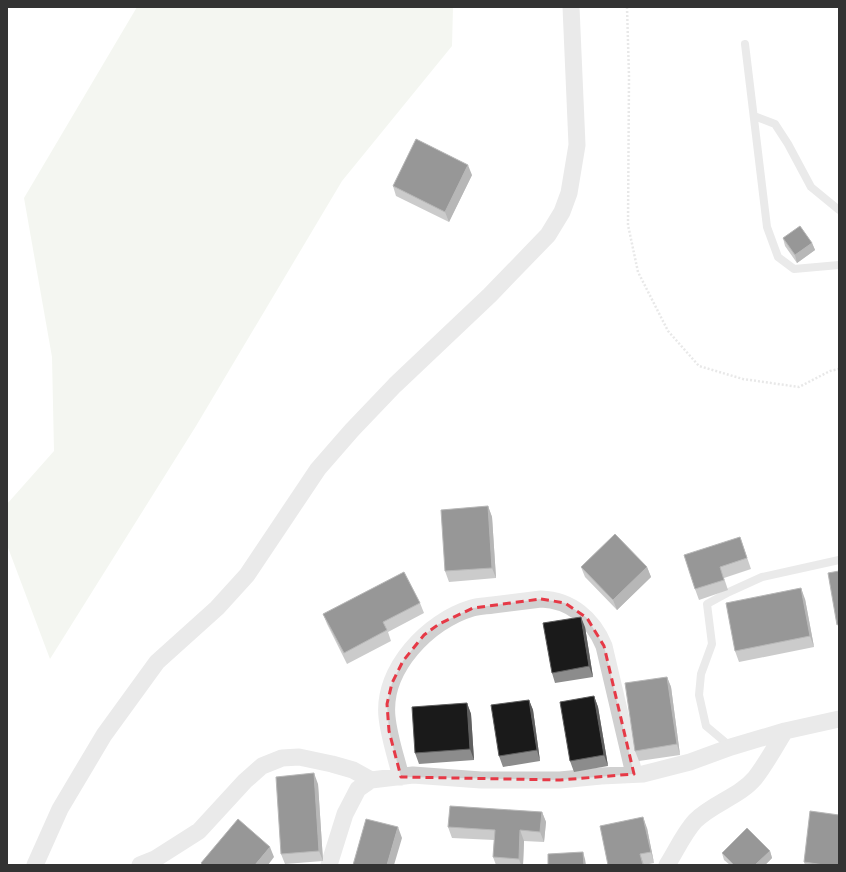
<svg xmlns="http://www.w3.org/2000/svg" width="846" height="872" font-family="'Fira Sans Condensed',sans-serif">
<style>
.green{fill:#e6ecdf}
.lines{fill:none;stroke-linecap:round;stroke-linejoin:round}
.path{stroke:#cdcdcd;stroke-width:2.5;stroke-dasharray:2 2;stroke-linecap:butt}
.lane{stroke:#d0d0d0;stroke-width:8}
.street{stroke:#d0d0d0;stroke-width:17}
.wall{fill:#8c8c8c}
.shaded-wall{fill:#5f5f5f}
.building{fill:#1a1a1a;stroke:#5f5f5f}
.marked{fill:none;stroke:#e63946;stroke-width:3;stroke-dasharray:8 5;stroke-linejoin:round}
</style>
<rect width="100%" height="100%" fill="#fff"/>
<path class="green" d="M 137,7 L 453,7 L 452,46 L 342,181 L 196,426 L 50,659 L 7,545 L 7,504 L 54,451 L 52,357 L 24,198 Z"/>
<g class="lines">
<path class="path" d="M 627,7 L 629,76 L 628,225 L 638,272 L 668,331 L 699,366 L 743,379 L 799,387 L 830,371 L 839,369"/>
<path class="lane" d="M 745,44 L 767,227 L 778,257 L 794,269 L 839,265
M 754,116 L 775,124 L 788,144 L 811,187 L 839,210
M 731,747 L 706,726 L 699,695 L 701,674 L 712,644 L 707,604 L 729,592 L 762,577 L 839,560"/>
<path class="street" d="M 401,777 C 396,757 389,737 387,717 C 382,669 428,621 472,608 C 479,606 486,606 493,605 C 509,603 525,601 541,599 C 571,600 593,619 604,646 L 634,774
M 35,865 L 60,809 L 104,735 L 157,662 L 217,608 L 247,575 L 318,469 L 352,430 L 395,385 L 490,295 L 548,235 L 562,212 L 569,193 L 577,145 L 571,7
M 140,865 L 155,859 L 199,831 L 245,781 L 262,766 L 282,758 L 299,757 L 332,764 L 353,770 L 371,780 L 413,775 L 481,780 L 560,780 L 601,776 L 643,774 L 690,762 L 731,747 L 785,731
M 329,865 L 345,814 L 358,789 L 371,780
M 667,865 C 676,851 684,833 695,821 C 713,803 739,797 755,778 C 766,764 775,747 785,731 L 839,719"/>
</g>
<path class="wall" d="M 472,175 L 449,222 L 396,196 L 393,186 Z
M 783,238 L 812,243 L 815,250 L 797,263 L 785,246 Z
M 488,506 L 492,517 L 496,578 L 449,582 L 445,571 Z
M 740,537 L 751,569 L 724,578 L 728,590 L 699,600 L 695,589 Z
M 581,567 L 647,567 L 651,577 L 617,610 L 585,577 Z
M 805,599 L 814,647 L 739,662 L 735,651 Z
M 420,603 L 424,613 L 388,632 L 391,641 L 347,664 L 327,624 L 323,614 Z
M 585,627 L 593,677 L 555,683 L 552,673 Z
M 667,677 L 671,687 L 680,755 L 639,761 L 635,751 Z
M 594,696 L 598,707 L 608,766 L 574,772 L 570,761 Z
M 529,700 L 533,710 L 540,761 L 503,767 L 499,756 Z
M 467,703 L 471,714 L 474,760 L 419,764 L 415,753 Z
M 318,784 L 323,861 L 285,864 L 281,854 Z
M 542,812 L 546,822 L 544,842 L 524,841 L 523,865 L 496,865 L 493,857 L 494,840 L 452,838 L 448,827 Z
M 647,828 L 654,863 L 644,865 L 608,865 Z
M 770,851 L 772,858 L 765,865 L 730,865 L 724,860 L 722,853 Z
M 804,862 L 839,865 L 805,865 Z"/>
<path class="shaded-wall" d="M 468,165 L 472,175 L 449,222 L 445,212 Z
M 812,243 L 815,250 L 797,263 L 795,255 Z
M 488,506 L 492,517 L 496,578 L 492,568 Z
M 647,567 L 651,577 L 617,610 L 613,600 Z
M 801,588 L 805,599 L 814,647 L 810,636 Z
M 581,617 L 585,627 L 593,677 L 589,666 Z
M 667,677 L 671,687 L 680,755 L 677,744 Z
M 594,696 L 598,707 L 608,766 L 604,755 Z
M 529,700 L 533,710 L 540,761 L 537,750 Z
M 467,703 L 471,714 L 474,760 L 470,749 Z
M 314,773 L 318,784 L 323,861 L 319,851 Z
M 542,812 L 546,822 L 544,842 L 540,832 Z
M 643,817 L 647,828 L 654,863 L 651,852 Z
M 398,827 L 402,838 L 394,865 L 387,865 Z
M 520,830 L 524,841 L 523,865 L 521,865 L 519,859 Z
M 270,847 L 274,857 L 268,865 L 255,865 Z
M 770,851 L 772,858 L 765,865 L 755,865 Z
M 583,852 L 585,859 L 586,865 L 584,865 Z
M 640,854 L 644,865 L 643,865 Z"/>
<path class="building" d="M 416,139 L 468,165 L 445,212 L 393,186 Z
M 800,226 L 812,243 L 795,255 L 783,238 Z
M 488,506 L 492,568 L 445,571 L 441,510 Z
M 615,534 L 647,567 L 613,600 L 581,567 Z
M 740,537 L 747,558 L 720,567 L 724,580 L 695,589 L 684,555 Z
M 839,571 L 839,624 L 837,625 L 828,573 Z
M 404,572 L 420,603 L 383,622 L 387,630 L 344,653 L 323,614 Z
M 801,588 L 810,636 L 735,651 L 726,603 Z
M 581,617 L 589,666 L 552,673 L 543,623 Z
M 667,677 L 677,744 L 635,751 L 625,683 Z
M 594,696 L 604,755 L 570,761 L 560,702 Z
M 529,700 L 537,750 L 499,756 L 491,705 Z
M 467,703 L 470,749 L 415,753 L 412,707 Z
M 314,773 L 319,851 L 281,854 L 276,777 Z
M 450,806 L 542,812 L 540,832 L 520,830 L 519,859 L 493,857 L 495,830 L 448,827 Z
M 810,811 L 839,815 L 839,865 L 824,865 L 804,862 Z
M 643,817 L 651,852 L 640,854 L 643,865 L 608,865 L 600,826 Z
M 238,819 L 270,847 L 255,865 L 203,865 L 201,863 Z
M 366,819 L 398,827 L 387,865 L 353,865 Z
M 747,828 L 770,851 L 755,865 L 734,865 L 722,853 Z
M 583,852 L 584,865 L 548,865 L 548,854 Z"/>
<path d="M0 0H846V872H0ZM 541,599 L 565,603 L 587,618 L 604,646 L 634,774 L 560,780 L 401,777 L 389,731 L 387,704 L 392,683 L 403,661 L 424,635 L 439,624 L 473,608 Z" fill="#fff" fill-opacity=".55" fill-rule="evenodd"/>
<path class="marked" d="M 541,599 L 565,603 L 587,618 L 604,646 L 634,774 L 560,780 L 401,777 L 389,731 L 387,704 L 392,683 L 403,661 L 424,635 L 439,624 L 473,608 Z"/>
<rect width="846" height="872" fill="none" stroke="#333333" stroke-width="16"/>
</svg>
